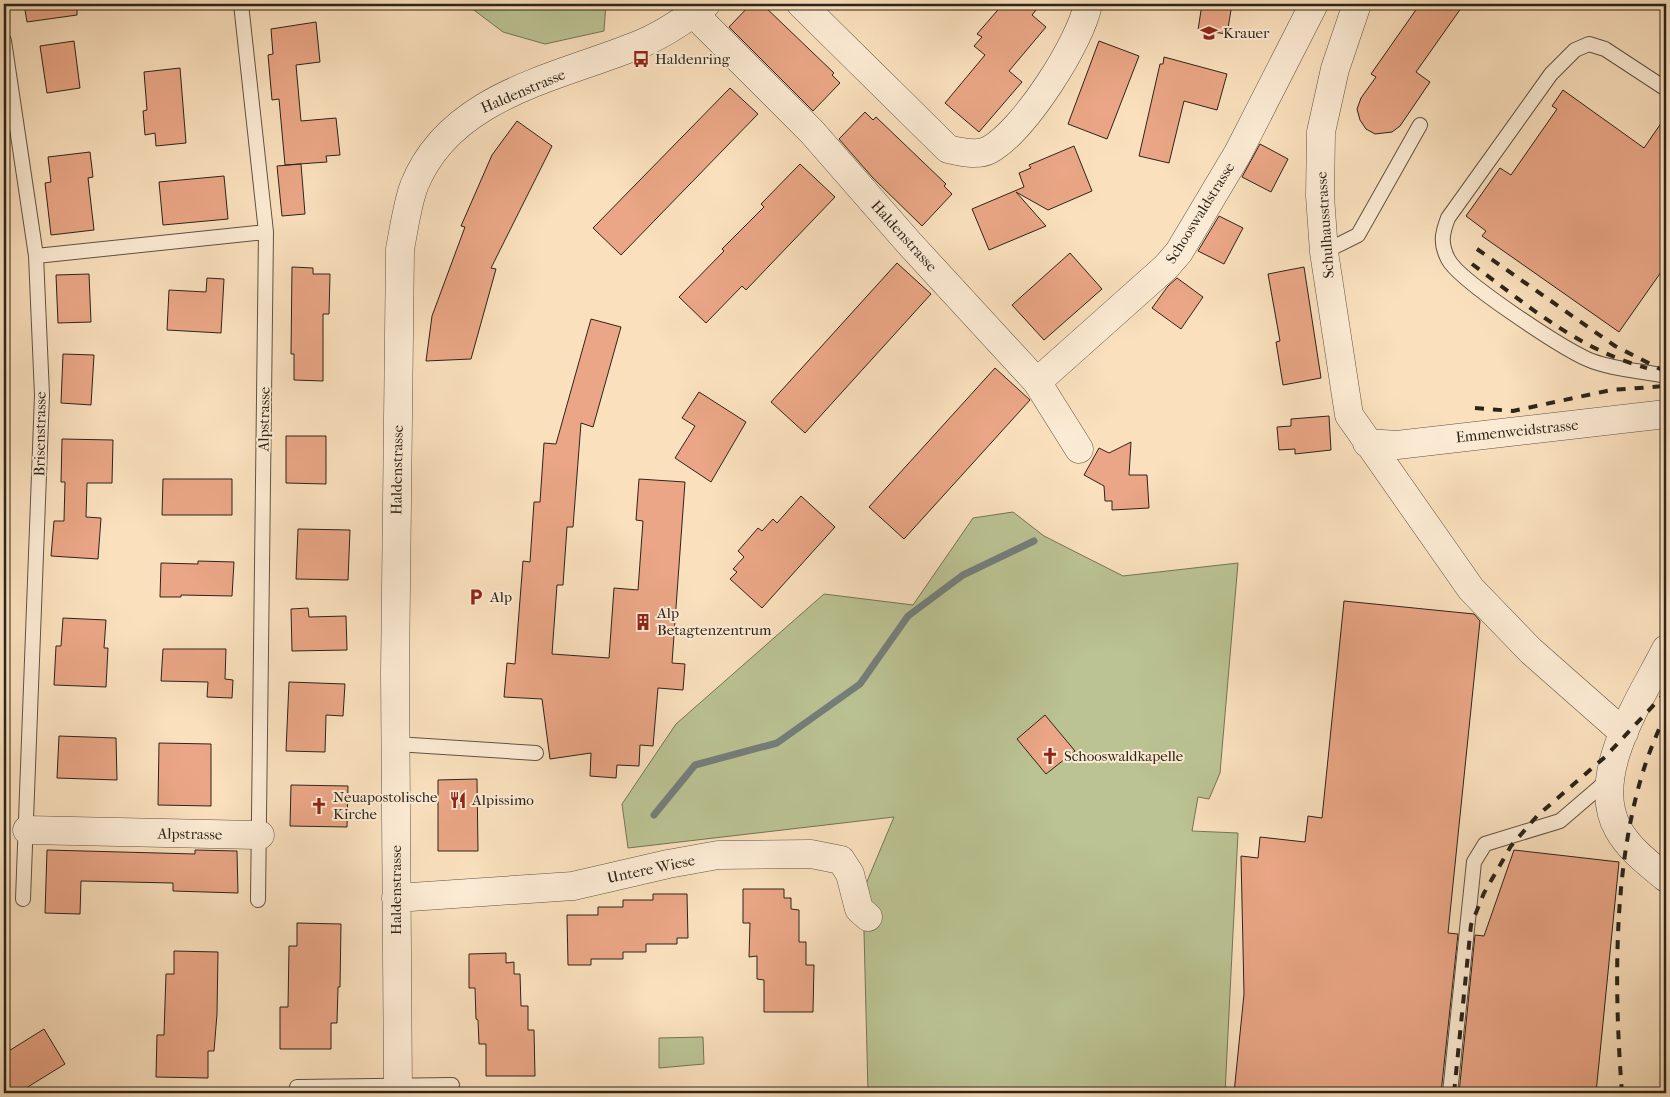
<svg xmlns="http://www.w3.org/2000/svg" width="1670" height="1097" font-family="'IM FELL French Canon',serif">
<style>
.green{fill:#bbc393;stroke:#747456}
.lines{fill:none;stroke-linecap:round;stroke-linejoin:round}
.stream{stroke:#757e7c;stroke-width:7}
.building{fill:#eaa686;stroke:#2d2419}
.lane-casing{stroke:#605342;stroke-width:16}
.street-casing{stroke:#605342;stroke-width:29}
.lane{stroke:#fcebd4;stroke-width:14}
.street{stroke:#fcebd4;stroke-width:28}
.rail{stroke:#2d2419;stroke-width:4;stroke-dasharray:9 9;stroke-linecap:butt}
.labels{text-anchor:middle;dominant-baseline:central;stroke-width:4;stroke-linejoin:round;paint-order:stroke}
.poi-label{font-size:15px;fill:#2d2419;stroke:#fcebd4;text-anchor:start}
.street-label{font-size:15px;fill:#2d2419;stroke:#fcebd4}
</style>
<rect width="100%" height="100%" fill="#fae0bd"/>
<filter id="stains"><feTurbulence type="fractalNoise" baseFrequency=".004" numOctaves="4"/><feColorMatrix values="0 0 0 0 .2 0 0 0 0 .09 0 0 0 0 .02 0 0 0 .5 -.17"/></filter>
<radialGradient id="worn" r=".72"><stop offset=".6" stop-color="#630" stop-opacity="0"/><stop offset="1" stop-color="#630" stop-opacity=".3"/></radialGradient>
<path class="green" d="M 466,4 L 606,4 L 604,31 L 545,44 L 503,32 Z
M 1013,512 L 1044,536 L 1123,576 L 1238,563 L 1220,773 L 1209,799 L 1198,797 L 1192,831 L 1238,833 L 1225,1093 L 868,1093 L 863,891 L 894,817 L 628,848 L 622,804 L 676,724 L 824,594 L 913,605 L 973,518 Z
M 703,1037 L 704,1064 L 659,1068 L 659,1038 Z"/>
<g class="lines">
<path class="stream" d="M 654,815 L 695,765 L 777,743 L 860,684 L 908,616 L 963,575 L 1034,541"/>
</g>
<path class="building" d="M 24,4 L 77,4 L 77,15 L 27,22 Z
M 751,4 L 762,4 L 834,73 L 832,75 L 840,83 L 813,111 L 729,27 Z
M 1003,4 L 1041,4 L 1032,15 L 1046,27 L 1009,71 L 1022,82 L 979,132 L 945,103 L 985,55 L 974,46 L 982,37 L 977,34 Z
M 1202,4 L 1232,4 L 1227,34 L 1198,30 Z
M 1420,4 L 1464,4 L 1416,72 L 1430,82 L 1400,126 L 1392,132 L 1375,134 L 1366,129 L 1360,120 L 1357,109 L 1361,98 L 1376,77 L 1371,74 Z
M 316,22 L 320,62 L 296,65 L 301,121 L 336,118 L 340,155 L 326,156 L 327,162 L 285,165 L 279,99 L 272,100 L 268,55 L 273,54 L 271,29 Z
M 74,41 L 80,88 L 47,93 L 40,46 Z
M 1099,41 L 1139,56 L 1107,139 L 1068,124 Z
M 1164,57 L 1227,74 L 1217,110 L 1184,101 L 1169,163 L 1139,156 L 1160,64 L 1163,64 Z
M 180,68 L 186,143 L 156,146 L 155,133 L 145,135 L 143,111 L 147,110 L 144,72 Z
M 730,88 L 758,114 L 621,255 L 593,228 Z
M 1563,90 L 1644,148 L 1666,116 L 1666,265 L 1619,332 L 1482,236 L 1486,231 L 1466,216 L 1500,168 L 1511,175 L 1557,109 L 1552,106 Z
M 865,112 L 873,120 L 876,117 L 946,184 L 944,186 L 952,194 L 922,226 L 873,178 L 839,139 Z
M 517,121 L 552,146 L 491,268 L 496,269 L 471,359 L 426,361 L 432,316 L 465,227 L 461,226 L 492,155 Z
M 1260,144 L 1288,159 L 1271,192 L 1242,177 Z
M 1074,146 L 1092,191 L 1048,210 L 1016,192 L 1046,226 L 989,250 L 972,209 L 1024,187 L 1019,173 L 1031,168 L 1029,165 Z
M 90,152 L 93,177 L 88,178 L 94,230 L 51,235 L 45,183 L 51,182 L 48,157 Z
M 301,164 L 305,214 L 282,216 L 277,166 Z
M 800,164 L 835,197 L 746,290 L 742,286 L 706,323 L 679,297 L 724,251 L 722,249 L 764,207 L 761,204 Z
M 224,176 L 228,219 L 163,225 L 159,182 Z
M 1219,216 L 1243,228 L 1224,264 L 1198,251 Z
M 1070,253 L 1102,289 L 1044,340 L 1012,305 Z
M 897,263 L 931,294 L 805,433 L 771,402 Z
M 292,267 L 313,268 L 313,274 L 330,274 L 329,314 L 323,314 L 323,381 L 294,380 L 294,354 L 291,354 Z
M 1304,267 L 1321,378 L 1283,385 L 1276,342 L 1280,341 L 1268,274 Z
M 89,274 L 91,322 L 58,323 L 56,275 Z
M 207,278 L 224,279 L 221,333 L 167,330 L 169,290 L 206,292 Z
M 1177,278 L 1203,297 L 1181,329 L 1152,308 L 1168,286 Z
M 591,319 L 621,327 L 593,427 L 581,423 L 573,527 L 567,527 L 563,585 L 557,585 L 552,654 L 609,658 L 614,588 L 638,590 L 643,521 L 636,520 L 639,479 L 685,482 L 672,663 L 685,664 L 683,690 L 658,688 L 653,746 L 640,745 L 639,766 L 617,765 L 616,778 L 590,776 L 591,753 L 550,759 L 542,699 L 504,697 L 507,663 L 515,664 L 523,561 L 530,562 L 534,502 L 540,502 L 544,443 L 556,444 Z
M 63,354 L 94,355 L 91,405 L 61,403 Z
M 995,368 L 1030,400 L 904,539 L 869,507 Z
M 699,392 L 746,422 L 711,482 L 675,458 L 695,426 L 682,418 Z
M 1329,416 L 1331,450 L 1295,454 L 1295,449 L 1279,450 L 1277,427 L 1291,426 L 1291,419 Z
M 286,436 L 326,436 L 326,484 L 286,483 Z
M 62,439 L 113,440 L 112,483 L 87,483 L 86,517 L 101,518 L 98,559 L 51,556 L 54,521 L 64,521 L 65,482 L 61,482 Z
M 1131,442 L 1129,475 L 1147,475 L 1149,508 L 1112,510 L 1112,501 L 1105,501 L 1104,486 L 1084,475 L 1099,448 L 1109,453 Z
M 163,479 L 232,479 L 232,515 L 162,515 Z
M 801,496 L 835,527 L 762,608 L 730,579 L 737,572 L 733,569 L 744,557 L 738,551 L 758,528 L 762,531 L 773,519 L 777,523 Z
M 298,529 L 350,530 L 348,580 L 296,579 Z
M 198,561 L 234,562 L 232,596 L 181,595 L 181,597 L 160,597 L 161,563 L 198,564 Z
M 1344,601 L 1474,614 L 1480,621 L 1448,933 L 1458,934 L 1441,1093 L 1234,1093 L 1244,994 L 1241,856 L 1258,858 L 1260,837 L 1305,842 L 1308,816 L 1322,818 Z
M 308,608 L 309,617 L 346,616 L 347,650 L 292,651 L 291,609 Z
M 63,618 L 106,620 L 104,648 L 108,648 L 106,687 L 54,685 L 56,646 L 61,646 Z
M 163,649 L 226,649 L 225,679 L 233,680 L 232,698 L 207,697 L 208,682 L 161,681 Z
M 289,682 L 345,684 L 343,716 L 326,715 L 325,752 L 286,751 Z
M 1045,715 L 1075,751 L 1046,774 L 1017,739 Z
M 59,736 L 116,738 L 117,780 L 57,778 Z
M 159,743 L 211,744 L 211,806 L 158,805 Z
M 477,779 L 478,851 L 438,851 L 438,780 Z
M 291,785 L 348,786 L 347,827 L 290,826 Z
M 47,850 L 195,854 L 195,850 L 237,851 L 238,893 L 173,891 L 173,883 L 81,881 L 80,914 L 45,913 Z
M 1514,850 L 1619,862 L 1596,1093 L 1459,1093 L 1475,935 L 1484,936 Z
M 743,889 L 784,889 L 784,898 L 791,898 L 791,909 L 799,910 L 799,942 L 806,942 L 806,965 L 814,965 L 813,1012 L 764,1012 L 764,980 L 757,979 L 757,956 L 749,957 L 750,923 L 743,923 Z
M 653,894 L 687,894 L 688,938 L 677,938 L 677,944 L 646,944 L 646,952 L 623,952 L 623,959 L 591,959 L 591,965 L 568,965 L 567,915 L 598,915 L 598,907 L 623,907 L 623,900 L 653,900 Z
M 297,923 L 341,924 L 340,987 L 338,987 L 337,1023 L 331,1023 L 331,1049 L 280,1049 L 280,1007 L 288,1007 L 289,946 L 297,946 Z
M 174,951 L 218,952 L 217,1014 L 214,1051 L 208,1051 L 208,1078 L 156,1077 L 157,1035 L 164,1035 L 166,974 L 174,974 Z
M 506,953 L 506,963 L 514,962 L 514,974 L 520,974 L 521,1006 L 528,1006 L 528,1030 L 534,1030 L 535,1076 L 486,1076 L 486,1044 L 479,1044 L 478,1020 L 476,1019 L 475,988 L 469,988 L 469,954 Z
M 44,1029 L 65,1064 L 18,1093 L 4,1093 L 4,1054 Z"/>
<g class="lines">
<g class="lane-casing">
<path id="lane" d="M 241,4 L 266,232 L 258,900
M 4,41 L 36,256 L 42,395 L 23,899
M 1666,89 L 1605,49 L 1589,44 L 1575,50 L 1551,74 L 1448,218 C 1442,234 1440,243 1448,259 C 1459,281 1561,347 1587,359 C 1609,369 1643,371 1666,376
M 1324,252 L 1358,235 L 1420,125
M 36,256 L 266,232
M 396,744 L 536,753
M 297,1087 L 452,1085
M 1450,1093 L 1474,862 L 1485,844 L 1560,821 L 1609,779"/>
</g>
<g class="street-casing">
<path id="street" d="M 801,4 L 948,149 C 960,152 978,156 989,150 C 1024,131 1081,42 1088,4
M 1357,4 L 1335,69 L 1321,132 L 1320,196 L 1324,252 L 1349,415 L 1471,589 L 1531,651 L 1624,733
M 693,13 L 812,132 L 909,243 L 1037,382 L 1079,449
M 1037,382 L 1166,267 L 1179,252 L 1238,153 L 1314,4
M 1367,443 L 1397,445 L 1666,414
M 1666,649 C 1642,697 1588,775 1618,829 C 1629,849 1649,864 1666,878
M 27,830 L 260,835
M 396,898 L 573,886 L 668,864 L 718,855 L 811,854 L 841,860 L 850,874 L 859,909 L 868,917
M 398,1093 L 395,673 L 400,249 C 404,229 407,205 414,186 C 450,95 557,78 638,45 C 661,36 686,19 706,4"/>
</g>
<use href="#lane" class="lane"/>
<use href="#street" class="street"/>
<path class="rail" d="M 1477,249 L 1615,346 L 1666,372
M 1472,264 C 1527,305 1579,350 1647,368
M 1475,408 L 1513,411 L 1611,390 L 1666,386
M 1454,1093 L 1471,925 L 1484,893 L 1511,846 L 1537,816 L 1605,757 L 1666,692
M 1622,1093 C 1613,977 1611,821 1666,715"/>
</g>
<defs>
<g id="school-bare" transform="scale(1.35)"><path d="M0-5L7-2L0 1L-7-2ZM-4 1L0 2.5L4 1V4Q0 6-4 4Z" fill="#8f2418" stroke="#fcebd4" stroke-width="2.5" paint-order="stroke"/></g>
<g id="bus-bare" transform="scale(1.35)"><path d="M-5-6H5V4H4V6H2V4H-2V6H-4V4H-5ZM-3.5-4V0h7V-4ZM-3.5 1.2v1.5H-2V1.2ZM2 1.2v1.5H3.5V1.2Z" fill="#8f2418" stroke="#fcebd4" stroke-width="2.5" paint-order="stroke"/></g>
<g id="parking-bare" transform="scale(1.35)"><path d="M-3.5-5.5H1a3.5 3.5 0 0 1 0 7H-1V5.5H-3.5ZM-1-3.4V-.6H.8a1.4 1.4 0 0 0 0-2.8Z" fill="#8f2418" stroke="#fcebd4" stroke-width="2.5" paint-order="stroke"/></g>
<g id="building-bare" transform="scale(1.35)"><path d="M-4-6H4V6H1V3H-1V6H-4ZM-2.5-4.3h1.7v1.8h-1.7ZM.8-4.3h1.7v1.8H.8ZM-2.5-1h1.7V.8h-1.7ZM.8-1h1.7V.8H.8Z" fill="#8f2418" stroke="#fcebd4" stroke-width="2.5" paint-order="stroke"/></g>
<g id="church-bare" transform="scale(1.35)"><path d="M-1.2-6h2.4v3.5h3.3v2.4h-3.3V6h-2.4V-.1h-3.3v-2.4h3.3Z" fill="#8f2418" stroke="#fcebd4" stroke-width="2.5" paint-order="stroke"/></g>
<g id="restaurant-bare" transform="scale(1.35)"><path d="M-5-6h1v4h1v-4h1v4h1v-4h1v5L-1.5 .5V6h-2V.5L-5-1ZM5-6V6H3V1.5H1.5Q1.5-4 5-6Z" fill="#8f2418" stroke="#fcebd4" stroke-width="2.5" paint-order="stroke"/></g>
</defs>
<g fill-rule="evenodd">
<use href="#school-bare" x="1209" y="33"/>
<use href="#bus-bare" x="641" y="59"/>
<use href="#parking-bare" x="476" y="597"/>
<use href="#building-bare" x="643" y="622"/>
<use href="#church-bare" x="1050" y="756"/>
<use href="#restaurant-bare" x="458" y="800"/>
<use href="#church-bare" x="319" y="806"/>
</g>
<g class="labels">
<g class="poi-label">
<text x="1223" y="33">Krauer</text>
<text x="655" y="59">Haldenring</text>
<text x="490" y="597">Alp</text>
<text x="657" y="613">Alp<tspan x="657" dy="17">Betagtenzentrum</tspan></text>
<text x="1064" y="756">Schooswaldkapelle</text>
<text x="333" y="797">Neuapostolische<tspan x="333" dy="17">Kirche</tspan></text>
<text x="472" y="800">Alpissimo</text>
</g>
<g class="street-label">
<text transform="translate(523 91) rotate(-23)">Haldenstrasse</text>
<text transform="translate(1200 213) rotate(-58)">Schooswaldstrasse</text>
<text transform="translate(1325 225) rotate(-94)">Schulhausstrasse</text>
<text transform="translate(904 236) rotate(48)">Haldenstrasse</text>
<text transform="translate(264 419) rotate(-89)">Alpstrasse</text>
<text transform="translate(1517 431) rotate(-6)">Emmenweidstrasse</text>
<text transform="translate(40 434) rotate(-89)">Brisenstrasse</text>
<text transform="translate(397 470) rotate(-89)">Haldenstrasse</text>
<text transform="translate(190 834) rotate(1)">Alpstrasse</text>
<text transform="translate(651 869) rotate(-12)">Untere Wiese</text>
<text transform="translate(396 890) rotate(-90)">Haldenstrasse</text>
</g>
</g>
<rect width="1670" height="1097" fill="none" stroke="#fae0bd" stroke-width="20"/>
<rect x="5" y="5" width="1660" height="1087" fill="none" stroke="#2d2419" stroke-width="2.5"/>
<rect x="10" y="10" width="1650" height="1077" fill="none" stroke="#2d2419"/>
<rect width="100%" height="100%" filter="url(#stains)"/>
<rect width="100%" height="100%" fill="url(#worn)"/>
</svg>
